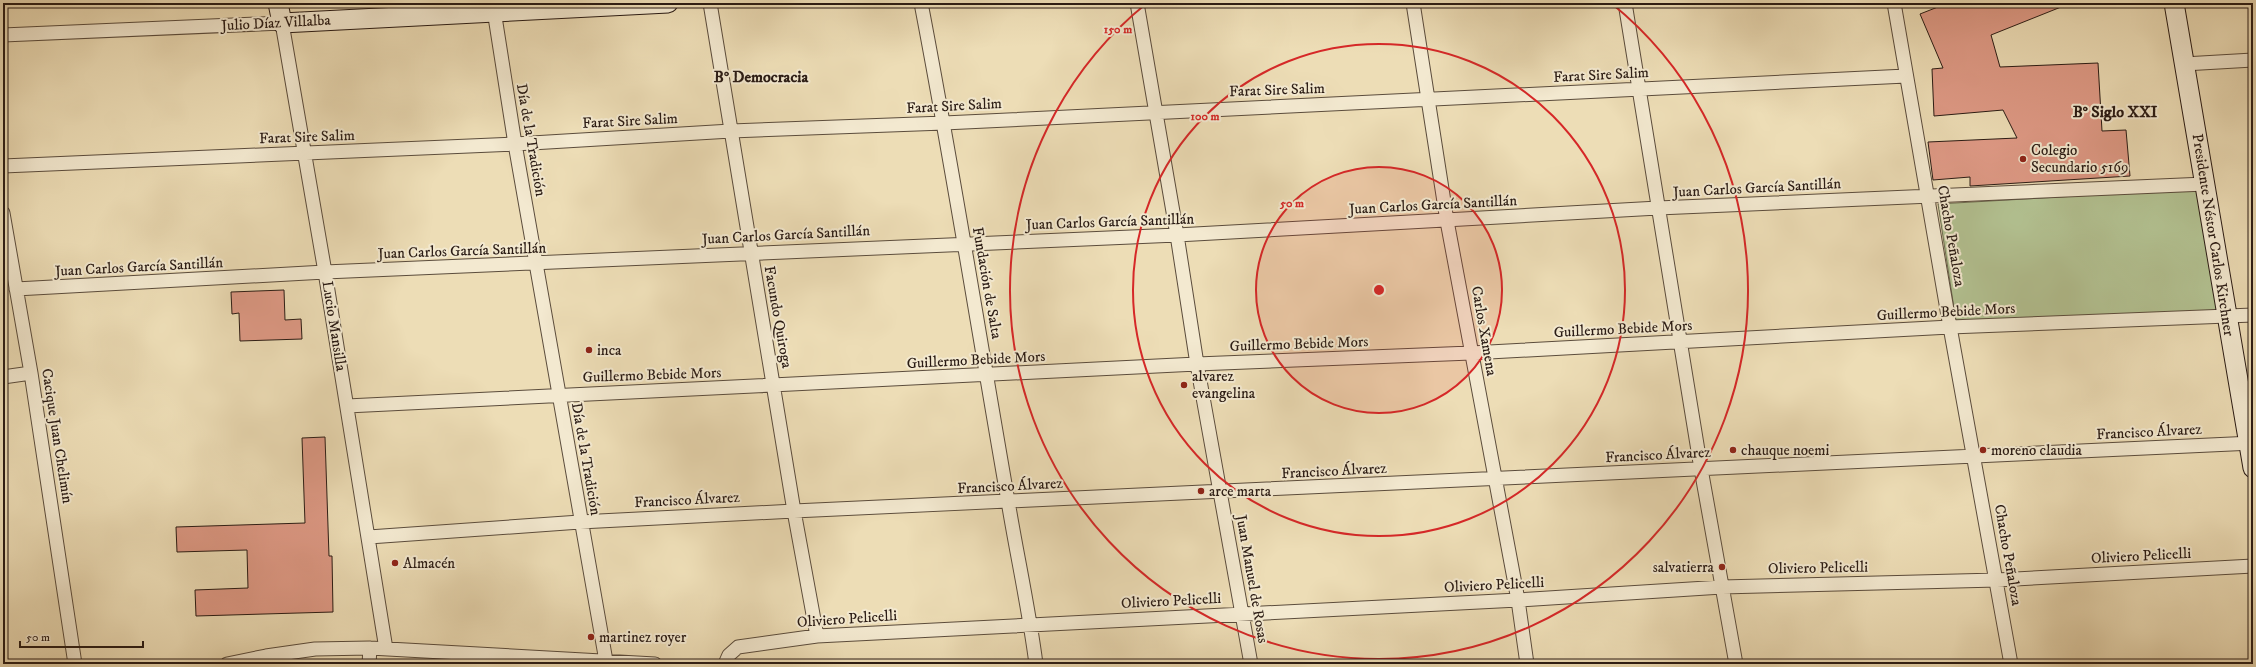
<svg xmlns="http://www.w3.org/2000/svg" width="2256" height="667" font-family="'IM FELL DW Pica',serif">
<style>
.green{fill:#b3c292;stroke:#6e6e53}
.building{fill:#df9a86;stroke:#2a1b14}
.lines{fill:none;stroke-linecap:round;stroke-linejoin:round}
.street-casing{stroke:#5b4c3c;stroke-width:15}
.secondary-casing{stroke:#2a1b14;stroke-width:21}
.street{stroke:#f3e9d0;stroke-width:13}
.secondary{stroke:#f3e9d0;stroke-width:19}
.ring{fill:none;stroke:#d62828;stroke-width:2}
.poi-dot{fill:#8f2418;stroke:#f3e9d0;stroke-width:1.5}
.labels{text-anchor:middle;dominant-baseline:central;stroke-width:4;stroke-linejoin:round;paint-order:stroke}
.street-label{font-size:15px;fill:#2a1b14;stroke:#f3e9d0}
.poi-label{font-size:15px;fill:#2a1b14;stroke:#f3e9d0;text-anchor:start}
.neighbourhood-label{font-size:16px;font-weight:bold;fill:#2a1b14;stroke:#f3e9d0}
.centre{fill:#d62828;stroke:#f3e9d0;stroke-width:2}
.ring-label{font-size:12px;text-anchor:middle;font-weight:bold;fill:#d62828;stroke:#f3e9d0;stroke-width:4;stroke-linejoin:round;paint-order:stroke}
</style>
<rect width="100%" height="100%" fill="#edddb6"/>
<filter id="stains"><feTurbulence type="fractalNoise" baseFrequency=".005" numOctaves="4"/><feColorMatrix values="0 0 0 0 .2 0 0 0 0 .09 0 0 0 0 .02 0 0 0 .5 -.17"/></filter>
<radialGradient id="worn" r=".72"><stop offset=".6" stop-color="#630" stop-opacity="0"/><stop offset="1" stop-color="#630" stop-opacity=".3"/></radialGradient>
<path class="green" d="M 2199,189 L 2219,311 L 1956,321 L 1938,204 Z
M 330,661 L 363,663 L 313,664 Z"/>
<path class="building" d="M 1948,3 L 2071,3 L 1991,35 L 2000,67 L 2098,63 L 2102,131 L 2126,130 L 2130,176 L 1970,186 L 1970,177 L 1933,180 L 1928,142 L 2017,138 L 2003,110 L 1934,116 L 1932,69 L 1943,68 L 1920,14 Z
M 284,290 L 285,320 L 301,319 L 302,339 L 240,341 L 239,313 L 232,314 L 231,292 Z
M 325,437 L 329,556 L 332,556 L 333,612 L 196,616 L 195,590 L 248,588 L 247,550 L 177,552 L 176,527 L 305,523 L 302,438 Z"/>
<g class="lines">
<g class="street-casing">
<path id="street" d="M 710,3 L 794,511 L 817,636
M 921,3 C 953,169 979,335 1008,501 C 1017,556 1029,609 1036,664
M 1137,3 L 1177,235 L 1197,364 L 1251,664
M 1413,3 L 1447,221 L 1518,600 L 1527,664
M 1625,3 L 1701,469 L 1736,664
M 1894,3 L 1950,327 L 2011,664
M 493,4 L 515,144 L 606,661
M 3,35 L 282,23 L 325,272 L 386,649
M 2184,64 L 2253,60
M 3,166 L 515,144 L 731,131 L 944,123 L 1906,76
M 3,213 L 31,373 L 75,664
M 16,289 L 325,272 L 1177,235 L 1658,208 L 2205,184
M 3,377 L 31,373
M 347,406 L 1197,364 L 1471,353 L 1950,327 L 2253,315
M 369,537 L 580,522 L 794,511 L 2253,443
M 227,664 L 266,656 L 315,649 L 370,648 L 655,664
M 369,664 L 370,648
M 725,664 L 729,655 L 738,647 L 817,636 L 1518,600 L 1722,587 L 1997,580 L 2253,566"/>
</g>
<g class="secondary-casing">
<path id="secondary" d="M 278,3 L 282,23 L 668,3
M 2174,3 L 2253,468"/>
</g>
<use href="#street" class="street"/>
<use href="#secondary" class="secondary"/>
</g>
<circle cx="1379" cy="290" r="123" fill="#d62828" fill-opacity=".12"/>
<g class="ring">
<circle cx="1379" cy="290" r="123"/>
<circle cx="1379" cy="290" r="246"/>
<path d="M1611 3A369 369 0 1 1 1147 3"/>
</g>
<g class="poi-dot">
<circle cx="2023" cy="159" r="4"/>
<circle cx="589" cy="350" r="4"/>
<circle cx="1184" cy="385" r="4"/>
<circle cx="1733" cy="450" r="4"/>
<circle cx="1983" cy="450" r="4"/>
<circle cx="1201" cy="491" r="4"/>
<circle cx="395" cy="563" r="4"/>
<circle cx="1722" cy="567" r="4"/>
<circle cx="591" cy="637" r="4"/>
</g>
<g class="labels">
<g class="street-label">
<text transform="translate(276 23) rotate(-3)">Julio Díaz Villalba</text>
<text transform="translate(1601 75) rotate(-3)">Farat Sire Salim</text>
<text transform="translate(1277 90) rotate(-2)">Farat Sire Salim</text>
<text transform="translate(954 106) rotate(-3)">Farat Sire Salim</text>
<text transform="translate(630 121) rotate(-3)">Farat Sire Salim</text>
<text transform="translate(307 137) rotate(-2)">Farat Sire Salim</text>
<text transform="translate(531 140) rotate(80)">Día de la Tradición</text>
<text transform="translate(1757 188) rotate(-3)">Juan Carlos García Santillán</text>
<text transform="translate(1433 205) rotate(-3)">Juan Carlos García Santillán</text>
<text transform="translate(1110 222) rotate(-2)">Juan Carlos García Santillán</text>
<text transform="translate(786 235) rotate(-3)">Juan Carlos García Santillán</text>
<text transform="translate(2213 235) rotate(81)">Presidente Néstor Carlos Kirchner</text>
<text transform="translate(1951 236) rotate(80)">Chacho Peñaloza</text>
<text transform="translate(462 251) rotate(-2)">Juan Carlos García Santillán</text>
<text transform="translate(139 267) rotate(-3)">Juan Carlos García Santillán</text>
<text transform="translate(987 283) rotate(80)">Fundación de Salta</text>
<text transform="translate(1946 312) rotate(-3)">Guillermo Bebide Mors</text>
<text transform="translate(778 317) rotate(80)">Facundo Quiroga</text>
<text transform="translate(334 326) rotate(81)">Lucio Mansilla</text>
<text transform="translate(1623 329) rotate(-3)">Guillermo Bebide Mors</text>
<text transform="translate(1484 331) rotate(80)">Carlos Xamena</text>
<text transform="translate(1299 344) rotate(-2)">Guillermo Bebide Mors</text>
<text transform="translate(976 360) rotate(-3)">Guillermo Bebide Mors</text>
<text transform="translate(652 375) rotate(-2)">Guillermo Bebide Mors</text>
<text transform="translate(2149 432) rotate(-3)">Francisco Álvarez</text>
<text transform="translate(57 436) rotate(81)">Cacique Juan Chelimín</text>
<text transform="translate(1658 455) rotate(-3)">Francisco Álvarez</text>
<text transform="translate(586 459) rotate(80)">Día de la Tradición</text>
<text transform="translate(1334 471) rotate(-3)">Francisco Álvarez</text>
<text transform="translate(1010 486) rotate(-3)">Francisco Álvarez</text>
<text transform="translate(687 500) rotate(-3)">Francisco Álvarez</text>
<text transform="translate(2008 555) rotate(80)">Chacho Peñaloza</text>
<text transform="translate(2141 556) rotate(-3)">Oliviero Pelicelli</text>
<text transform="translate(1818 568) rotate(-1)">Oliviero Pelicelli</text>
<text transform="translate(1252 579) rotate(80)">Juan Manuel de Rosas</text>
<text transform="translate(1494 585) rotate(-3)">Oliviero Pelicelli</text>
<text transform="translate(1171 601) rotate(-3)">Oliviero Pelicelli</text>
<text transform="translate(847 619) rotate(-4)">Oliviero Pelicelli</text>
</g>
<g class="poi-label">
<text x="2031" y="150">Colegio<tspan x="2031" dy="17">Secundario 5169</tspan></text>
<text x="597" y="350">inca</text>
<text x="1192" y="376">alvarez<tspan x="1192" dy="17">evangelina</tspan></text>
<text x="1741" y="450">chauque noemi</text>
<text x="1991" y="450">moreno claudia</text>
<text x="1209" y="491">arce marta</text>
<text x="403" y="563">Almacén</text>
<text x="1714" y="567" text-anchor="end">salvatierra</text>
<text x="599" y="637">martinez royer</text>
</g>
<g class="neighbourhood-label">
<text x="761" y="77">B° Democracia</text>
<text x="2115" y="112">B° Siglo XXI</text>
</g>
</g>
<circle cx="1379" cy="290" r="6" class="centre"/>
<g class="ring-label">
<text x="1118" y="33">150 m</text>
<text x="1205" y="120">100 m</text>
<text x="1292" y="207">50 m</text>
</g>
<rect width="2256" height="667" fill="none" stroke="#edddb6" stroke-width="16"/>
<rect x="4" y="4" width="2248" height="659" fill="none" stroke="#2a1b14" stroke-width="2"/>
<rect x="8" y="8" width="2240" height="651" fill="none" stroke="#2a1b14"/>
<path d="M20 641v6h123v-6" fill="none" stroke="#2a1b14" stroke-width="2"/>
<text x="26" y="641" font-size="12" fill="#2a1b14" stroke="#f3e9d0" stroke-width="3" paint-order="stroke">50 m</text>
<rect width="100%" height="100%" filter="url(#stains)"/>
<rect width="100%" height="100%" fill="url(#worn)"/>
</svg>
